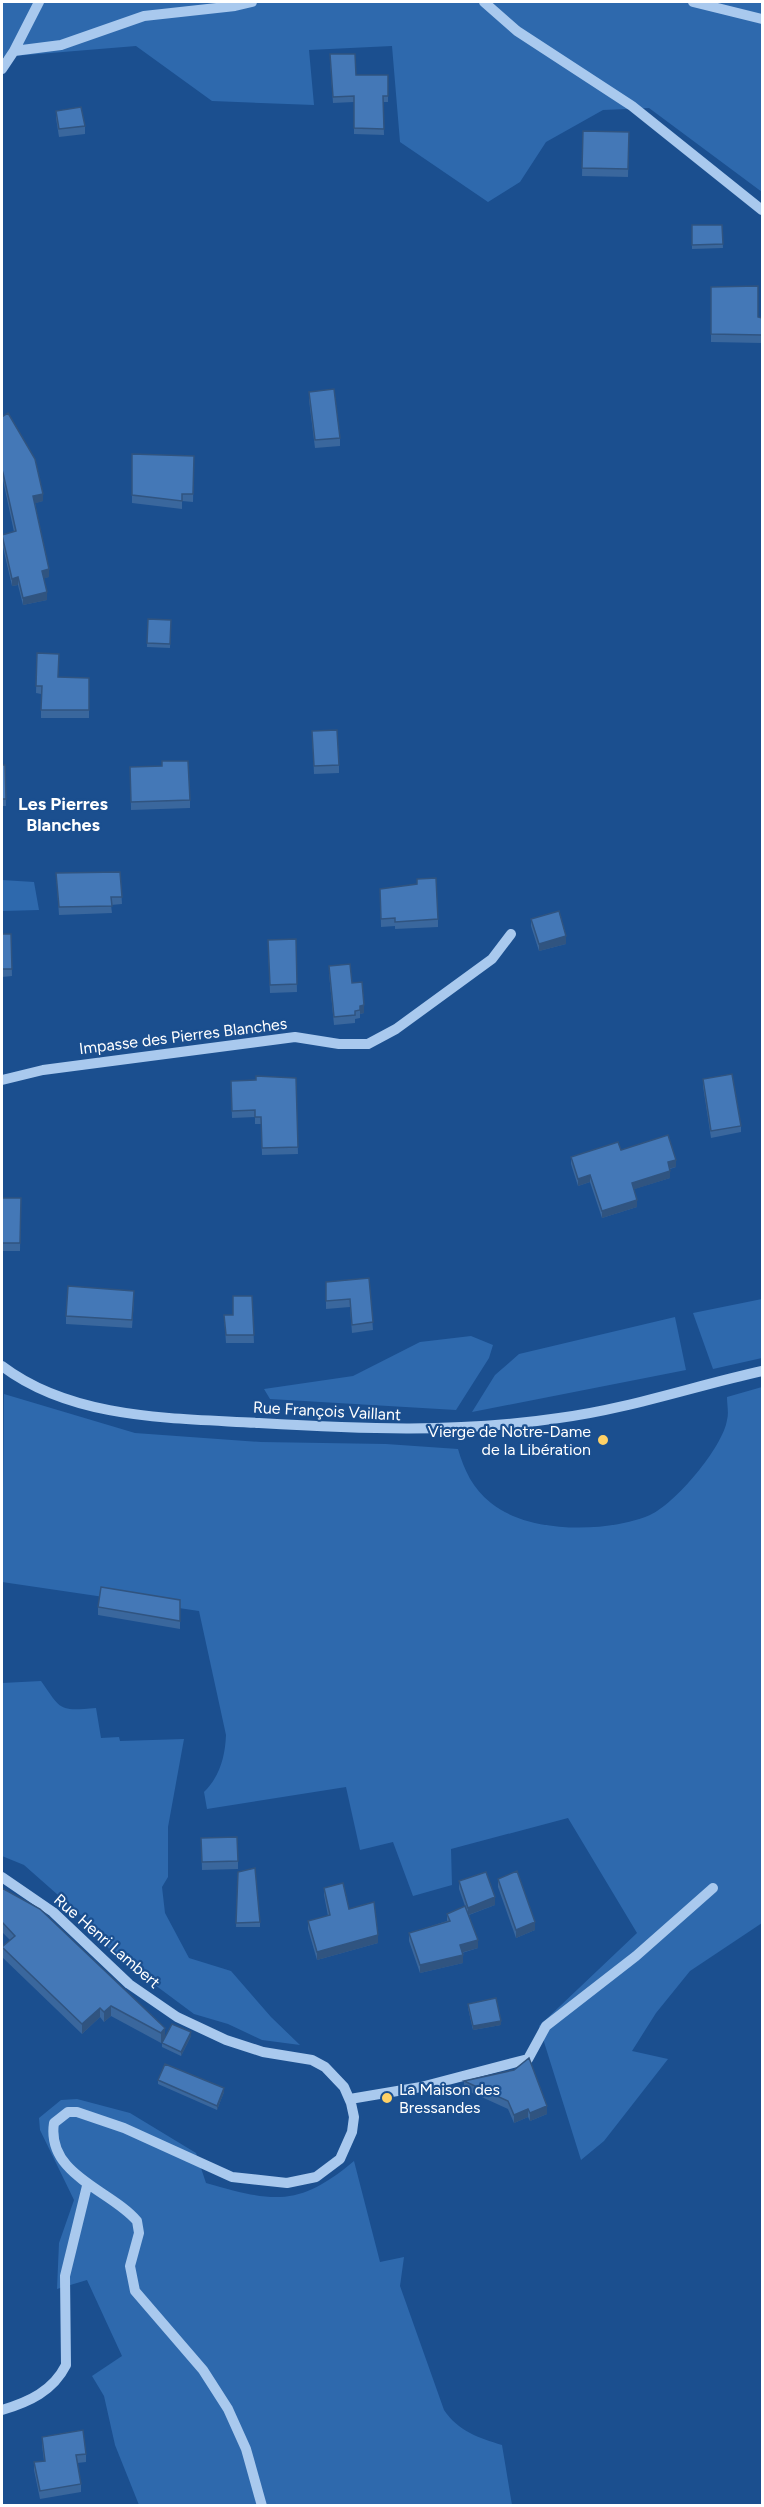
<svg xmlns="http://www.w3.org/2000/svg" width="764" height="2507" font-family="Figtree,sans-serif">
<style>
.green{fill:#2e69ad}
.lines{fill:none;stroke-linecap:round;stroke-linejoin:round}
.minor{stroke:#a9c9ee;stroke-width:10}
.wall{fill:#3a679d}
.shaded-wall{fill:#305480}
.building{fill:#4478b7;stroke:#305480;stroke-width:1.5}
.poi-dot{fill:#ffd166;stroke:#1b4f8f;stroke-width:2}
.labels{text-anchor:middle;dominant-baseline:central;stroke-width:4.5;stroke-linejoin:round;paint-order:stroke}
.street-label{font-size:16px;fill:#fff;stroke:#1b4f8f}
.poi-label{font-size:16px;fill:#fff;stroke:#1b4f8f;text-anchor:end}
.neighbourhood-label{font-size:18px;font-weight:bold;fill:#fff;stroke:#1b4f8f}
</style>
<rect width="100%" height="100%" fill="#1b4f8f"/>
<path class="green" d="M 2,2 L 762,2 L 762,192 L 649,108 L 603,110 L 546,142 L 520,182 L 488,202 L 400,142 L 392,46 L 309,50 L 314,105 L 212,101 L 136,46 L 2,57 Z
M 2,880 L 34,882 L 39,910 L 2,911 Z
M 762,1299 L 762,1358 L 713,1369 L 693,1313 Z
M 675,1317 L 686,1370 L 472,1412 L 495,1375 L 519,1354 Z
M 471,1336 L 493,1345 L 489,1358 L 456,1410 L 270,1399 L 264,1389 L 353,1376 L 420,1342 Z
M 762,1387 L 762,1923 L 690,1971 L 656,2013 L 632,2051 L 668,2059 L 604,2141 L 581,2160 L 539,2026 L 637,1933 L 568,1818 L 451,1849 L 452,1885 L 413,1896 L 393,1842 L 360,1850 L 346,1787 L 207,1809 L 204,1792 C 220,1776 225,1757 226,1735 L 199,1611 L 2,1582 L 4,1394 L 135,1433 L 261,1442 L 386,1444 L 458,1449 C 464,1470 473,1489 491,1503 C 529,1534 607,1533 650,1515 C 675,1504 723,1447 727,1420 C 729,1413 727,1405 727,1397 Z
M 41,1681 C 62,1711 59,1711 96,1708 L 101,1738 L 119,1737 L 120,1741 L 184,1739 L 168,1827 L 168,1877 L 162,1887 L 165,1913 L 189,1958 L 231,1971 L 271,2017 L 300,2045 L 262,2040 L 228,2024 L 194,2014 L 112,1953 L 92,1925 L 24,1865 L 2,1856 L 2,1683 Z
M 77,2099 L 130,2113 L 196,2153 L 206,2183 C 273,2202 298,2208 354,2161 L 380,2262 L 404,2257 L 400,2286 L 444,2410 C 458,2431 479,2438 502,2445 L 512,2505 L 139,2505 L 115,2445 L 104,2396 L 92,2376 L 122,2356 L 87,2280 L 57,2289 L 59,2243 L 74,2200 L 40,2130 L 39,2118 L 61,2100 Z"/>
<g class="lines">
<path class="minor" d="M 484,2 L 517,31 L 632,106 L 762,210
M 693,2 L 762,19
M 14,51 L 61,45 L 144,16 L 235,6 L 252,2
M 2,69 L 14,51 L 39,2
M 2,1080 L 43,1070 L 295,1037 L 339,1044 L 368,1044 L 396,1029 L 492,959 L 511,934
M 2,1366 C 73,1420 174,1418 259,1423 C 360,1429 459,1433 559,1418 C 628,1409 694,1386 762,1371
M 2,1877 L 53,1912 L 129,1984 L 177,2017 L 226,2040 L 263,2052 L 312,2060 L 325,2067 L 344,2087 L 351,2103 L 354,2117 L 352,2132 L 340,2159 L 316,2177 L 287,2183 L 232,2177 L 124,2128 L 77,2112 L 68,2112 L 54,2123 C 46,2175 111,2190 137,2221 L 139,2233 L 130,2266 L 135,2291 L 203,2370 L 228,2409 L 246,2449 L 262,2506
M 350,2099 L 421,2087 L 528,2059 L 546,2026 L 636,1956 L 713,1888
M 2,2410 C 29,2402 53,2391 66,2365 L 65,2276 L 87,2186"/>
</g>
<path class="wall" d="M 330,60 L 356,75 L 388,75 L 388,102 L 383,102 L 384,135 L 354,134 L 354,102 L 333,103 Z
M 56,111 L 85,126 L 85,134 L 59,137 L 56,118 Z
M 583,131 L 629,132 L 628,177 L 582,176 Z
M 692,225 L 722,225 L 723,248 L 692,249 Z
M 711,287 L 758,317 L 762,318 L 762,343 L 711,342 Z
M 309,392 L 340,438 L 340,446 L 315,448 L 309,400 Z
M 2,417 L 43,501 L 35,503 L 49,577 L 44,578 L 47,600 L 23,605 L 18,585 L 12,586 L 2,543 L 2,535 L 14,532 L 3,480 L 2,477 Z
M 132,454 L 194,456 L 193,502 L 182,501 L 182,509 L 132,503 Z
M 148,619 L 171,620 L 170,648 L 147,647 Z
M 37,653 L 58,677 L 89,678 L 89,718 L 41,718 L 41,694 L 36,693 Z
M 312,731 L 339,765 L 339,773 L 314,774 Z
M 2,765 L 5,765 L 6,806 L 2,806 Z
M 162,766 L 190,800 L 190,808 L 131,810 L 130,767 Z
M 120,872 L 122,904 L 111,905 L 112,913 L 59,915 L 56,873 Z
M 380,889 L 438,919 L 438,927 L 395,929 L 395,926 L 381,927 Z
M 531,919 L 566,944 L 539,951 L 531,926 Z
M 2,934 L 11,934 L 12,976 L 2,977 Z
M 296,939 L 297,992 L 270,993 L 268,948 Z
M 329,966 L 352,983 L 364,1013 L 360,1014 L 360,1018 L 355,1019 L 355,1023 L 334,1025 L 329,973 Z
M 296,1078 L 298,1154 L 262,1155 L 261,1124 L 255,1124 L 255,1117 L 232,1118 L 231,1081 Z
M 703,1079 L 741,1126 L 741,1132 L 711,1138 L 703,1086 Z
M 621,1150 L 676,1167 L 670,1169 L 670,1178 L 634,1189 L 637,1207 L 602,1218 L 590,1182 L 578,1186 L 571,1164 L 571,1157 Z
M 2,1198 L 21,1198 L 20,1251 L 2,1251 Z
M 369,1278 L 373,1330 L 352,1333 L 350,1307 L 326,1309 L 326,1282 Z
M 252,1296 L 254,1343 L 226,1343 L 224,1315 L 233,1315 Z
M 134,1299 L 132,1328 L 66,1324 L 66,1316 Z
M 180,1600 L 180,1629 L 98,1615 L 98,1607 Z
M 201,1838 L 238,1861 L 238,1869 L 202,1870 Z
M 238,1872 L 260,1922 L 260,1927 L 236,1927 Z
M 498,1879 L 535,1930 L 516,1938 L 498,1887 Z
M 459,1881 L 495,1905 L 469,1915 L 478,1948 L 462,1953 L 463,1963 L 420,1973 L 409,1941 L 409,1933 L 447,1921 L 447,1914 L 465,1906 L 459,1889 Z
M 2,1888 L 165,2028 L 165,2038 L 161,2043 L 111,2016 L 104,2022 L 100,2017 L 82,2034 L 2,1957 L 2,1947 L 10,1940 L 2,1932 Z
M 324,1888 L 349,1909 L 378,1943 L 317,1960 L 308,1929 L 308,1921 L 328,1916 L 324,1895 Z
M 468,2004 L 501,2025 L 473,2030 L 468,2008 Z
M 191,2036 L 181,2056 L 162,2047 L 162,2043 Z
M 514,2070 L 547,2114 L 530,2121 L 528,2117 L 514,2123 L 508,2109 L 464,2089 L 464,2081 Z
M 158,2080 L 224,2092 L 217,2110 L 158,2084 Z
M 42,2437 L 86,2454 L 86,2462 L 77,2463 L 81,2484 L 81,2492 L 40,2499 L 34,2470 L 34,2462 L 44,2461 L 42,2445 Z"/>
<path class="shaded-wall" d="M 43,494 L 43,501 L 33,504 L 33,496 Z
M 49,569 L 49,577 L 42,579 L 42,571 Z
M 18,577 L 18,585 L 12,586 L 12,579 Z
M 47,592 L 47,600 L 23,605 L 23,598 Z
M 566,936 L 566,944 L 539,951 L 539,944 Z
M 364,1005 L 364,1013 L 360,1014 L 360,1006 Z
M 676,1160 L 676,1167 L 668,1169 L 668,1162 Z
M 670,1171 L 670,1178 L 632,1190 L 632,1183 Z
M 590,1175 L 590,1182 L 578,1186 L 578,1179 Z
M 637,1200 L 637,1207 L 602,1218 L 602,1211 Z
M 495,1897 L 495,1905 L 468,1915 L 468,1908 Z
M 535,1922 L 535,1930 L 516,1938 L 516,1930 Z
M 378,1935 L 378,1943 L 317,1960 L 317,1952 Z
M 478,1940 L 478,1948 L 460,1953 L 460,1945 Z
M 463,1955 L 463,1963 L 420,1973 L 420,1965 Z
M 111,2006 L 111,2016 L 104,2022 L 104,2012 Z
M 100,2008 L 100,2017 L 82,2034 L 82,2024 Z
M 501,2021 L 501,2025 L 473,2030 L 473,2026 Z
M 165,2028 L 165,2038 L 161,2043 L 161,2033 Z
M 191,2032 L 191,2036 L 181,2056 L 181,2052 Z
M 224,2088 L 224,2092 L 217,2110 L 217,2106 Z
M 547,2106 L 547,2114 L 530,2121 L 530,2113 Z
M 528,2109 L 528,2117 L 514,2123 L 514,2115 Z"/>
<path class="building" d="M 330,54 L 355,54 L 356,75 L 388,75 L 388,96 L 383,96 L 384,129 L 354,128 L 354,96 L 333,97 Z
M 81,107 L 85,126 L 59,129 L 56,111 Z
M 583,131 L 629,132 L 628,169 L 582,168 Z
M 692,225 L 722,225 L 723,244 L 692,245 Z
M 758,286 L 758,317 L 762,318 L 762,335 L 711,334 L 711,287 Z
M 334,389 L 340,438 L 315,440 L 309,392 Z
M 8,413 L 35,459 L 43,494 L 33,496 L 49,569 L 42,571 L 47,592 L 23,598 L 18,577 L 12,579 L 2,535 L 16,531 L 3,473 L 2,470 L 2,417 Z
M 132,454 L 194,456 L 193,494 L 182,494 L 182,501 L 132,495 Z
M 148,619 L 171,620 L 170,644 L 147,643 Z
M 37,653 L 59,654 L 58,677 L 89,678 L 89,710 L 41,710 L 42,686 L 36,686 Z
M 337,730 L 339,765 L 314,766 L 312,731 Z
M 162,761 L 188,761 L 190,800 L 131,802 L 130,767 L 162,766 Z
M 2,765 L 5,765 L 6,799 L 2,799 Z
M 120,872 L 122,897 L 111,897 L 112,906 L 59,907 L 56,873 Z
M 436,878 L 438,919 L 395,922 L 395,918 L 381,919 L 380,889 L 417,884 L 417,879 Z
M 559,911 L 566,936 L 539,944 L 531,919 Z
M 2,934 L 11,934 L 12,969 L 2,969 Z
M 296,939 L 297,984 L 270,985 L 268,940 Z
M 350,964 L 352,983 L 362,982 L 364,1005 L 360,1006 L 360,1010 L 355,1011 L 355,1015 L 334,1017 L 329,966 Z
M 732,1074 L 741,1126 L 711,1131 L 703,1079 Z
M 256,1076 L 296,1078 L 298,1147 L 262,1148 L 261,1117 L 255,1117 L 255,1110 L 232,1111 L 231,1081 L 256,1080 Z
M 668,1135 L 676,1160 L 668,1162 L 670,1171 L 632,1183 L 637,1200 L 602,1211 L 590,1175 L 578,1179 L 571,1157 L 618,1142 L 621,1150 Z
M 2,1198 L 21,1198 L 20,1243 L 2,1243 Z
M 369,1278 L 373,1322 L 352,1325 L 350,1299 L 326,1301 L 326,1282 Z
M 68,1286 L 134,1291 L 132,1320 L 66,1316 Z
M 233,1296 L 252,1296 L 254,1335 L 226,1335 L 224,1315 L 233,1315 Z
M 101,1587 L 180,1600 L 180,1621 L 98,1607 Z
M 237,1837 L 238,1861 L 202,1862 L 201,1838 Z
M 255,1868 L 260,1922 L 236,1923 L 238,1872 Z
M 517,1871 L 535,1922 L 516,1930 L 498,1879 Z
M 486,1872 L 495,1897 L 468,1908 L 459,1881 Z
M 343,1883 L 349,1909 L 374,1902 L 378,1935 L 317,1952 L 308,1921 L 330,1915 L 324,1888 Z
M 2,1888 L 40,1909 L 165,2028 L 161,2033 L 111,2006 L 104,2012 L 100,2008 L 82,2024 L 2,1947 L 15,1936 L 2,1922 Z
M 465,1906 L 478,1940 L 460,1945 L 463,1955 L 420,1965 L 409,1933 L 450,1921 L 447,1914 Z
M 496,1998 L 501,2021 L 473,2026 L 468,2004 Z
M 172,2024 L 191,2032 L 181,2052 L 162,2043 Z
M 529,2058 L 547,2106 L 530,2113 L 528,2109 L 514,2115 L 508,2101 L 464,2081 L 514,2070 Z
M 165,2064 L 224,2088 L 217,2106 L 158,2080 Z
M 83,2430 L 86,2454 L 76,2455 L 81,2484 L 40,2491 L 34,2462 L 45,2461 L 42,2437 Z"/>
<g class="poi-dot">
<circle cx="603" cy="1440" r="6"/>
<circle cx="387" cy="2098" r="6"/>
</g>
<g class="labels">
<g class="street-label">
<text transform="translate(183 1036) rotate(-7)">Impasse des Pierres Blanches</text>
<text transform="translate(327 1411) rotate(3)">Rue François Vaillant</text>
<text transform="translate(107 1941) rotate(41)">Rue Henri Lambert</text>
</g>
<g class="poi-label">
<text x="591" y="1431">Vierge de Notre-Dame<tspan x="591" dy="18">de la Libération</tspan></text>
<text x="399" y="2089" text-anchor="start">La Maison des<tspan x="399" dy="18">Bressandes</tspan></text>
</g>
<g class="neighbourhood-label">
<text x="63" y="804">Les Pierres<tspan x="63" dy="21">Blanches</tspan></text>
</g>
</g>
<rect width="764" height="2507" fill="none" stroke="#ffffff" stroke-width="6"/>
</svg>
